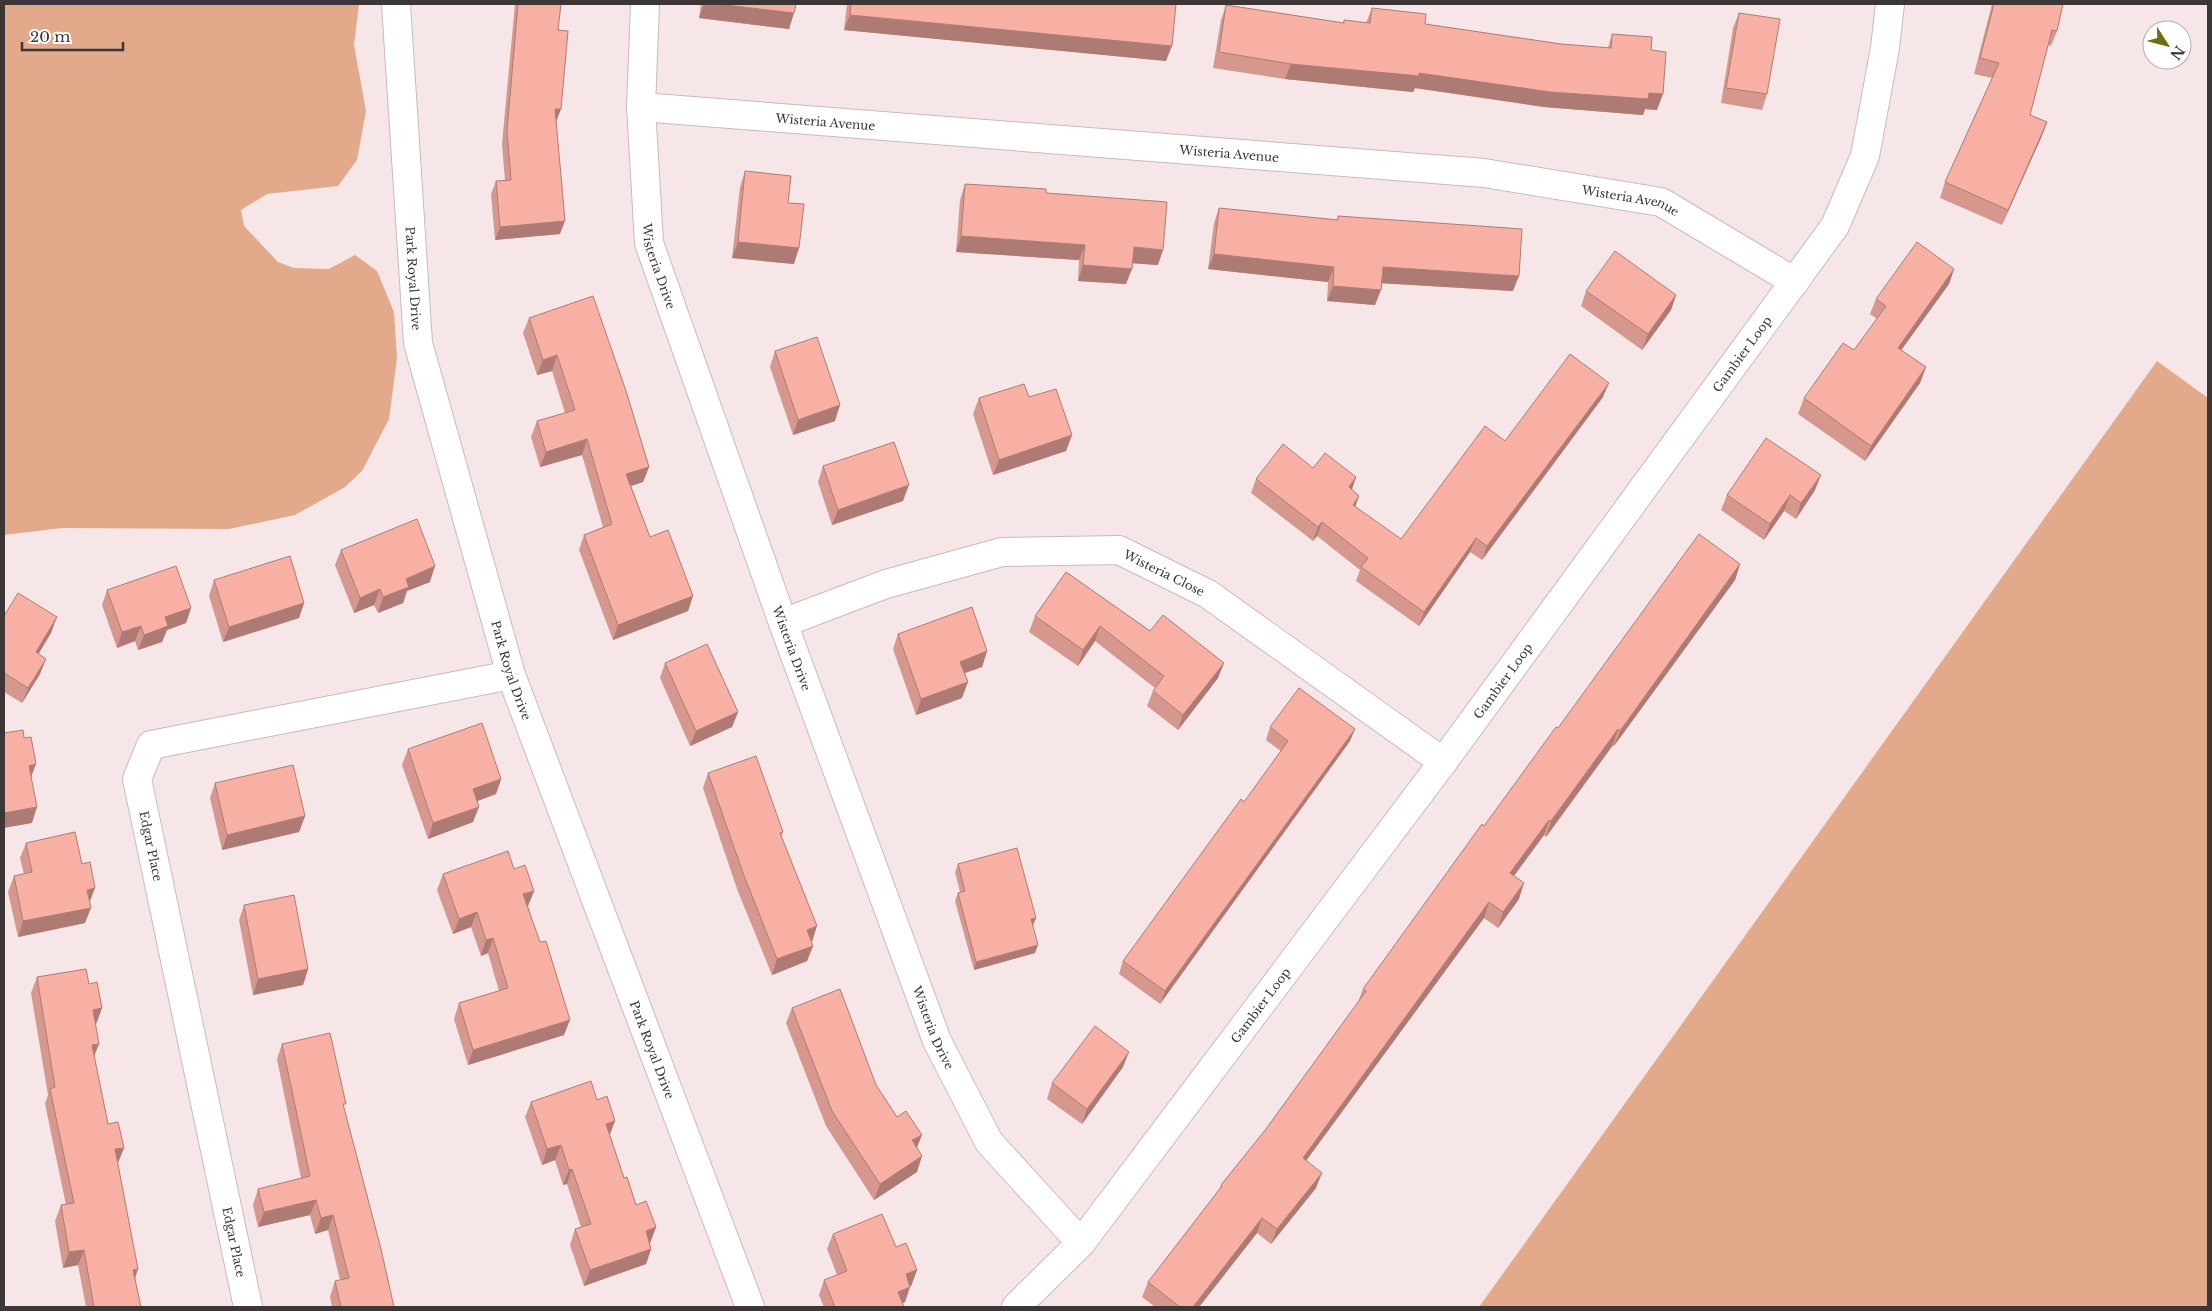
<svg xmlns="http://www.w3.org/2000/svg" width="2212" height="1311" font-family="'Libre Baskerville',serif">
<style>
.green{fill:#e2a98a}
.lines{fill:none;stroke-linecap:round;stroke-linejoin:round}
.minor-casing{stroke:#cababc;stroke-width:30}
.minor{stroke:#fff;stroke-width:28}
.wall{fill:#d5978e}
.shaded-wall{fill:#ae7b74}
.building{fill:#f8b0a5;stroke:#ae7b74}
.labels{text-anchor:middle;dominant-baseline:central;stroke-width:5;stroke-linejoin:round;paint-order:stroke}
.street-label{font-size:12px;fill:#3c3637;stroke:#fff}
</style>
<rect width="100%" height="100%" fill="#f7e6e8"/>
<path class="green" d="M 4,4 L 359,4 L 354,45 L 366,111 L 357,160 L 338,186 L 267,194 L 241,210 L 244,226 L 278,262 L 294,268 L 329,269 L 355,255 L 377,271 L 394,312 L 397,358 L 389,419 L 362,471 L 345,487 L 295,515 L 229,529 L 62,528 L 4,535 Z
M 2157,361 L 2208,398 L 2208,1307 L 1479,1307 Z"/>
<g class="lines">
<g class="minor-casing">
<g id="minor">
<path id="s1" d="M 396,4 L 418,343 L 511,675 L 750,1307"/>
<path id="s2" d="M 645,4 L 641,107 L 649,243 L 783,623 L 937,1041 L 989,1142 L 1081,1243"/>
<path id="s3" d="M 641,107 L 1484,173 L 1661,202 L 1795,282"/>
<path id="s4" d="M 783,623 L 886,584 L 1002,552 L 1119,550 L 1208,594 L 1443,762"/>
<path d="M 248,1307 L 137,779 L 151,745 L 511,675"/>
<path id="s5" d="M 1016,1307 L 1081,1243 L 1443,762 L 1835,226 L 1865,156 L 1885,48 L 1890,4"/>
</g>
</g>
<use href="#minor" class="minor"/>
</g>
<path class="wall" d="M 515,4 L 561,4 L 558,30 L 556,122 L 560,234 L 495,240 L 491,194 L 496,181 L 505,181 L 502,144 Z
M 701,4 L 796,4 L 789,29 L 699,18 Z
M 847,4 L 1176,4 L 1166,61 L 844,30 Z
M 1992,4 L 2063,4 L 2057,31 L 2051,46 L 2048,45 L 2030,115 L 2047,122 L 2041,138 L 2002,225 L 1940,198 L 1945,182 L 1992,78 L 1974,74 Z
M 1226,5 L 1343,23 L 1344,20 L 1366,23 L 1372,8 L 1425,24 L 1561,44 L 1608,48 L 1612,34 L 1651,50 L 1657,110 L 1645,109 L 1643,115 L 1544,107 L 1415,88 L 1413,92 L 1285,79 L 1213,68 L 1221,20 Z
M 1739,13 L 1767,94 L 1762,110 L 1721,103 L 1733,28 Z
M 745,171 L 788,203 L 794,264 L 732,258 L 740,187 Z
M 965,184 L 1046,193 L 1158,265 L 1132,263 L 1126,284 L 1078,281 L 1079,260 L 956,252 L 960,200 Z
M 1219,208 L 1337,220 L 1338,216 L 1513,291 L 1381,283 L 1375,305 L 1327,301 L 1328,282 L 1208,269 L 1214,223 Z
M 1954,269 L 1949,284 L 1901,350 L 1926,367 L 1920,383 L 1865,461 L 1798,414 L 1804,398 L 1854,350 L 1877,319 L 1870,314 L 1876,299 Z
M 1586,291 L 1676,295 L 1671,310 L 1642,350 L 1581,306 Z
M 529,318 L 649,467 L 643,482 L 631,486 L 650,537 L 693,596 L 688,611 L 613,640 L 579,550 L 584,535 L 603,527 L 582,455 L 540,467 L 531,437 L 537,421 L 565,413 L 552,371 L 537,375 L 523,333 Z
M 775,351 L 835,421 L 793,435 L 770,367 Z
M 1029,397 L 1072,435 L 1066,451 L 993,475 L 973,414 L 979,398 Z
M 1603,397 L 1482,560 L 1470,552 L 1419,626 L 1356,581 L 1360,570 L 1317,536 L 1313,541 L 1251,493 L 1256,479 L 1313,468 L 1356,477 L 1352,490 L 1359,496 L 1355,507 L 1401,539 L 1505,441 Z
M 823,466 L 903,501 L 832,525 L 818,482 Z
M 1815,490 L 1796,519 L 1784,511 L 1764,540 L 1721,510 L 1727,495 Z
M 341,550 L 430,582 L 407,591 L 403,603 L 378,613 L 374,605 L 354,613 L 335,565 Z
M 1740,564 L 1735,580 L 1614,746 L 1613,745 L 1546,837 L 1544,835 L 1514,876 L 1519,899 L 1498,928 L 1484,918 L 1306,1161 L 1316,1188 L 1271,1244 L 1257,1233 L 1199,1307 L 1155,1307 L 1142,1297 L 1148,1282 L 1219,1190 L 1221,1185 L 1266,1129 L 1358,1002 L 1363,989 L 1484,826 L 1558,728 Z
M 1066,572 L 1218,678 L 1178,730 L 1147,706 L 1153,691 L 1155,688 L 1095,641 L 1078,666 L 1029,632 L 1035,616 Z
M 214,580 L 304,603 L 299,618 L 223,642 L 209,596 Z
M 107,590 L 191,608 L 186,623 L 167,630 L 162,642 L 138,650 L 135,641 L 117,648 L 102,605 Z
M 4,616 L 51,633 L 38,654 L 40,674 L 22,703 L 4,692 Z
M 898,634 L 987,651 L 982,667 L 964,673 L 962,698 L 916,715 L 893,649 Z
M 665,663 L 738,712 L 732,727 L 690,746 L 660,678 Z
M 1270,727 L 1350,741 L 1160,1004 L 1119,974 L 1123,961 L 1244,802 L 1281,751 L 1266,740 Z
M 408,749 L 501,779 L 496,794 L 477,801 L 473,822 L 428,839 L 402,765 Z
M 708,773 L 783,832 L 781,837 L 813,946 L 807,961 L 772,975 L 737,889 L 703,788 Z
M 215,783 L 305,816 L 299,832 L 222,850 L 210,798 Z
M 26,843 L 85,923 L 18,937 L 8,892 L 14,876 L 24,874 L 20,858 Z
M 958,864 L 1036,918 L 1033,925 L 1035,953 L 974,970 L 955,901 L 958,893 L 960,892 L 955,872 Z
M 514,869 L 534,891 L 528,906 L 564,1035 L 468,1065 L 454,1019 L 459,1003 L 499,991 L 488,953 L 481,956 L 471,927 L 453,934 L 437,890 L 443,874 Z
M 244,905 L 308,969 L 303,985 L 253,995 L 239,920 Z
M 37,977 L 89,984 L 102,1008 L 96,1024 L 95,1024 L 94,1056 L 108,1124 L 118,1163 L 135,1278 L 141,1307 L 86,1307 L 78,1265 L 63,1268 L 55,1221 L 61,1205 L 66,1205 L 45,1104 L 48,1095 L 31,993 Z
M 792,1008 L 876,1085 L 917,1148 L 917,1172 L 874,1200 L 826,1126 L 786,1023 Z
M 282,1044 L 344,1109 L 394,1307 L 332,1307 L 330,1297 L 335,1281 L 340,1280 L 328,1230 L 315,1234 L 310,1215 L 258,1227 L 253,1205 L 258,1189 L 301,1178 L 277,1059 Z
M 1123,1067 L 1082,1124 L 1047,1099 L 1052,1083 Z
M 531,1102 L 610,1136 L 624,1178 L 636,1205 L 656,1227 L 650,1243 L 649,1243 L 651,1249 L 646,1264 L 584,1286 L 570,1245 L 575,1229 L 581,1227 L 567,1184 L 563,1185 L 555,1160 L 542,1165 L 525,1117 Z
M 833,1234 L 896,1247 L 917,1270 L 911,1286 L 910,1286 L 905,1302 L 902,1303 L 904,1307 L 824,1307 L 819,1295 L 824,1280 L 837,1275 L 827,1249 Z"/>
<path class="shaded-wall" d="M 704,4 L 717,4 L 794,13 L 789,29 L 699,18 Z
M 850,15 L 1172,46 L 1166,61 L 844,30 Z
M 1291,64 L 1419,73 L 1663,94 L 1657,110 L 1645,109 L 1643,115 L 1544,107 L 1415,88 L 1413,92 L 1285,79 Z
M 555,109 L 561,109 L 556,122 L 550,122 Z
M 2047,122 L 2041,138 L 2002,225 L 2008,210 Z
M 565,221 L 560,234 L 495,240 L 500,227 Z
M 961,236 L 1085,245 L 1079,260 L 956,252 Z
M 738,242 L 799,248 L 794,264 L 732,258 Z
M 1134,247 L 1163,250 L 1158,265 L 1128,263 Z
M 1214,254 L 1334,267 L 1328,282 L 1208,269 Z
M 1083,265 L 1132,269 L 1126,284 L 1078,281 Z
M 1383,267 L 1519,276 L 1513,291 L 1377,283 Z
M 1954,269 L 1949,284 L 1892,363 L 1898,348 Z
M 1333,286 L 1381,290 L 1375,305 L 1327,301 Z
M 1676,295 L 1671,310 L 1642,350 L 1648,334 Z
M 557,355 L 552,371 L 537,375 L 543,360 Z
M 1926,367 L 1920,383 L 1865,461 L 1871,446 Z
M 1609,383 L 1603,397 L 1482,560 L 1487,546 Z
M 840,405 L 835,421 L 793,435 L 798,420 Z
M 1072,435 L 1066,451 L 993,475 L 999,460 Z
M 587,439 L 582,455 L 540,467 L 546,452 Z
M 649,467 L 643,482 L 621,489 L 626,474 Z
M 1821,475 L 1815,490 L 1796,519 L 1801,503 Z
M 1356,477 L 1351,491 L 1349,487 Z
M 909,485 L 903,501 L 832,525 L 838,510 Z
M 1790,495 L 1784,511 L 1764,540 L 1770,524 Z
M 1359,496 L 1354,510 L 1353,505 Z
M 1322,522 L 1317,536 L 1313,541 L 1318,527 Z
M 1476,538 L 1470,552 L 1419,626 L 1424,612 Z
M 1740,564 L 1735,580 L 1614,746 L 1620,731 Z
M 435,566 L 430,582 L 407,591 L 403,603 L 378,613 L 383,597 L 406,579 Z
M 380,589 L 374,605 L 354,613 L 360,598 Z
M 693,596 L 688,611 L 613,640 L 618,625 Z
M 304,603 L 299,618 L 223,642 L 229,627 Z
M 191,608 L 186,623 L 167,630 L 162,642 L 138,650 L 144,635 L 165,617 Z
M 57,617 L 51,633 L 30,668 L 36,652 Z
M 141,626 L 135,641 L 117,648 L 122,632 Z
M 1100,626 L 1095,641 L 1078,666 L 1083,650 Z
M 987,651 L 982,667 L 954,677 L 960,662 Z
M 46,659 L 40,674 L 22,703 L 28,688 Z
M 1224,663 L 1218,678 L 1178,730 L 1183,715 Z
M 968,682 L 962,698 L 916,715 L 921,699 Z
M 738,712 L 732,727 L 690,746 L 696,731 Z
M 1355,729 L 1350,741 L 1160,1004 L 1165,991 Z
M 1618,729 L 1613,745 L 1546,837 L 1551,821 Z
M 36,764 L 30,780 L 29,766 Z
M 501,779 L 496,794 L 467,805 L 473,789 Z
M 37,807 L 32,823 L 4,828 L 4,813 Z
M 479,807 L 473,822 L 428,839 L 433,823 Z
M 305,816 L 299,832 L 222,850 L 227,835 Z
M 1549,820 L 1544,835 L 1505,888 L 1510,873 Z
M 1524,883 L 1519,899 L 1498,928 L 1503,912 Z
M 95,888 L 89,904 L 87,890 Z
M 534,891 L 528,906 L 518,910 L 523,894 Z
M 1489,902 L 1484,918 L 1297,1173 L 1303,1158 Z
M 91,908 L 85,923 L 18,937 L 23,921 Z
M 477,912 L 471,927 L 453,934 L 459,919 Z
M 1036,918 L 1033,925 L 1031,919 Z
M 817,926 L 812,942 L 807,930 Z
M 493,938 L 488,953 L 481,956 L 486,940 Z
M 1038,945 L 1035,953 L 974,970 L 976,962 Z
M 813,946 L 807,961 L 772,975 L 777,959 Z
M 308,969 L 303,985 L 253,995 L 258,979 Z
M 102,1008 L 96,1024 L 87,1026 L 93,1010 Z
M 570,1020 L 564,1035 L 468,1065 L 473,1050 Z
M 99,1044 L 93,1059 L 92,1045 Z
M 1129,1052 L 1123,1067 L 1082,1124 L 1087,1109 Z
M 615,1121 L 609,1137 L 606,1124 Z
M 922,1135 L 916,1150 L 912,1140 Z
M 561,1145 L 555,1160 L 542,1165 L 547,1149 Z
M 124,1148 L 118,1163 L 115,1149 Z
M 922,1156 L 917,1172 L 874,1200 L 880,1184 Z
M 572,1169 L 567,1184 L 563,1185 L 569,1170 Z
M 1322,1173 L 1316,1188 L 1271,1244 L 1277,1229 Z
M 316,1200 L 310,1215 L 258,1227 L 264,1212 Z
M 333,1215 L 328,1230 L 315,1234 L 321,1218 Z
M 1262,1218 L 1257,1233 L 1199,1307 L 1193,1307 Z
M 656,1227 L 650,1243 L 640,1247 L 646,1231 Z
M 651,1249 L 646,1264 L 584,1286 L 590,1270 Z
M 84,1250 L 78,1265 L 63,1268 L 69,1252 Z
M 138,1269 L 133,1285 L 133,1270 Z
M 917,1270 L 911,1286 L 900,1290 L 906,1274 Z
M 910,1287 L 905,1302 L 892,1307 L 898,1292 Z"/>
<path class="building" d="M 518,4 L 561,4 L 558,30 L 568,31 L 561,109 L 555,109 L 565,221 L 500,227 L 496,181 L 511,180 L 507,131 Z
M 717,4 L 796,4 L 794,13 Z
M 851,4 L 1176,4 L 1172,46 L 850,15 Z
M 1994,4 L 2063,4 L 2057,31 L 2052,30 L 2030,115 L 2047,122 L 2008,210 L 1945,182 L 1999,63 L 1980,58 Z
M 1226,5 L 1344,23 L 1344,20 L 1370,23 L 1372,8 L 1426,14 L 1425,24 L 1561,44 L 1611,48 L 1612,34 L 1652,37 L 1651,50 L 1666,52 L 1663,94 L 1649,93 L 1648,99 L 1550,92 L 1419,73 L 1419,76 L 1291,64 L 1219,52 Z
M 1739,13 L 1780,19 L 1767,94 L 1726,88 Z
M 745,171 L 791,176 L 788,203 L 804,204 L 799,248 L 738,242 Z
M 965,184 L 1046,189 L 1046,193 L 1167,202 L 1163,250 L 1134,247 L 1132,269 L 1083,265 L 1085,245 L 961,236 Z
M 1219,208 L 1338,220 L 1338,216 L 1522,229 L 1519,276 L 1383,267 L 1381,290 L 1333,286 L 1334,267 L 1214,254 Z
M 1917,242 L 1954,269 L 1898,348 L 1926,367 L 1871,446 L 1804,398 L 1843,343 L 1854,350 L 1886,306 L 1876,299 Z
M 1615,251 L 1676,295 L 1648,334 L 1586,291 Z
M 593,296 L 627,394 L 649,467 L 626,474 L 650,537 L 668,530 L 693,596 L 618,625 L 584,535 L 612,524 L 587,439 L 546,452 L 537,421 L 575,410 L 557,355 L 543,360 L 529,318 Z
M 817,337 L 840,405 L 798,420 L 775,351 Z
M 1570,354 L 1609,383 L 1487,546 L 1476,538 L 1424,612 L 1361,567 L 1368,558 L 1322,522 L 1318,527 L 1256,479 L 1283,444 L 1313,468 L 1325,453 L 1356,477 L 1349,487 L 1359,496 L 1353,505 L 1401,539 L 1485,426 L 1505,441 Z
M 1024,384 L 1029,397 L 1056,389 L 1072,435 L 999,460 L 979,398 Z
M 1766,438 L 1821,475 L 1801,503 L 1790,495 L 1770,524 L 1727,495 Z
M 894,442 L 909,485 L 838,510 L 823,466 Z
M 417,519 L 435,566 L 406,579 L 409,587 L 383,597 L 380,589 L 360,598 L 341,550 Z
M 1699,534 L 1740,564 L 1620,731 L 1618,729 L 1551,821 L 1549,820 L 1510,873 L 1524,883 L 1503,912 L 1489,902 L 1303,1158 L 1322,1173 L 1277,1229 L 1262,1218 L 1193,1307 L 1180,1307 L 1148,1282 L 1222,1186 L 1221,1185 L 1266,1129 L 1366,991 L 1363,989 L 1482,824 L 1484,826 L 1556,727 L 1558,728 Z
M 290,556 L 304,603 L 229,627 L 214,580 Z
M 176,566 L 191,608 L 165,617 L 168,626 L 144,635 L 141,626 L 122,632 L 107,590 Z
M 1066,572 L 1150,631 L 1163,615 L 1224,663 L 1183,715 L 1153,691 L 1164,676 L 1100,626 L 1083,650 L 1035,616 Z
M 18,593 L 57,617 L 36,652 L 46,659 L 28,688 L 4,673 L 4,616 Z
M 972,607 L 987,651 L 960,662 L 968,682 L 921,699 L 898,634 Z
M 707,644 L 738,712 L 696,731 L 665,663 Z
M 1299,688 L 1355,729 L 1165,991 L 1123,961 L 1241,799 L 1244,802 L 1288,741 L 1270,727 Z
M 482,723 L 501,779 L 473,789 L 479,807 L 433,823 L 408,749 Z
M 23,730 L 24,738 L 31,737 L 36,764 L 29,766 L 37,807 L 4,813 L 4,733 Z
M 756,756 L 783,832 L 780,833 L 817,926 L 807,930 L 813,946 L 777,959 L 743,873 L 708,773 Z
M 293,765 L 305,816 L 227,835 L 215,783 Z
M 75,832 L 82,864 L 90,862 L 95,888 L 87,890 L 91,908 L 23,921 L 14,876 L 32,872 L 26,843 Z
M 1017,848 L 1036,918 L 1031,919 L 1038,945 L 976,962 L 958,893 L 965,891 L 958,864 Z
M 508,851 L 514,869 L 525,865 L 534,891 L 523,894 L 540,942 L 546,941 L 570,1020 L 473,1050 L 459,1003 L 508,988 L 493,938 L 486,940 L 477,912 L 459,919 L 443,874 Z
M 294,895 L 308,969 L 258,979 L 244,905 Z
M 86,969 L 89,984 L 97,982 L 102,1008 L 93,1010 L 99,1044 L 92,1045 L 108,1124 L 118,1122 L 124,1148 L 115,1149 L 138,1269 L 133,1270 L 141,1307 L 94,1307 L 84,1250 L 69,1252 L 61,1205 L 74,1203 L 50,1089 L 55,1087 L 37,977 Z
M 840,989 L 876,1085 L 897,1117 L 906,1111 L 922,1135 L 912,1140 L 922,1156 L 880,1184 L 832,1111 L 792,1008 Z
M 1095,1026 L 1129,1052 L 1087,1109 L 1052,1083 Z
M 330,1033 L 346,1104 L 343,1104 L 381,1249 L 394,1307 L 341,1307 L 335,1281 L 349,1278 L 333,1215 L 321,1218 L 316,1200 L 264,1212 L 258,1189 L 310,1176 L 282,1044 Z
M 591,1081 L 597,1100 L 607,1096 L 615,1121 L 606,1124 L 624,1178 L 627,1177 L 636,1205 L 646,1201 L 656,1227 L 646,1231 L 651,1249 L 590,1270 L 575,1229 L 591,1224 L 572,1169 L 569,1170 L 561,1145 L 547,1149 L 531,1102 Z
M 882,1214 L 896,1247 L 906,1243 L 917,1270 L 906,1274 L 910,1287 L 898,1292 L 904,1307 L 835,1307 L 824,1280 L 847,1271 L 833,1234 Z"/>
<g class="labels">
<g class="street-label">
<text stroke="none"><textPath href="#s3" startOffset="185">Wisteria Avenue</textPath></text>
<text stroke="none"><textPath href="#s3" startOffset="590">Wisteria Avenue</textPath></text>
<text stroke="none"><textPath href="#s3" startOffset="995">Wisteria Avenue</textPath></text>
<text stroke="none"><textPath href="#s2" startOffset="264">Wisteria Drive</textPath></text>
<text stroke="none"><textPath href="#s1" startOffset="275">Park Royal Drive</textPath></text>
<text stroke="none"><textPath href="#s5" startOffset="1199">Gambier Loop</textPath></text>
<text stroke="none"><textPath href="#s4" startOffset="398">Wisteria Close</textPath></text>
<text stroke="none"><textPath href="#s2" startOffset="669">Wisteria Drive</textPath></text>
<text stroke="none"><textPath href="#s1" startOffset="680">Park Royal Drive</textPath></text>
<text stroke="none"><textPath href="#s5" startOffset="794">Gambier Loop</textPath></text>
<text transform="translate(151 846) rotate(78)">Edgar Place</text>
<text stroke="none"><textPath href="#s5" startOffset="389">Gambier Loop</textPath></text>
<text stroke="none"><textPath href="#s2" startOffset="1074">Wisteria Drive</textPath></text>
<text stroke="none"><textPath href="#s1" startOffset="1085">Park Royal Drive</textPath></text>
<text transform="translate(234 1242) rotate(78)">Edgar Place</text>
</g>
</g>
<rect width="2212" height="1311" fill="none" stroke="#3c3637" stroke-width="10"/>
<g transform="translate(2167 45) rotate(126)"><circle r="24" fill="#ffffff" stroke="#b1afaf"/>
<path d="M0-4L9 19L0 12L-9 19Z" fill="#6c6f14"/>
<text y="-8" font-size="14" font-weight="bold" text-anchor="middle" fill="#3c3637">N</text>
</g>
<path d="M22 42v8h101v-8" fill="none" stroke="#3c3637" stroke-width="2.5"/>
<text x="30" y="42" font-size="15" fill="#3c3637" stroke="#ffffff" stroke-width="4" paint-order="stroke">20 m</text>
</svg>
